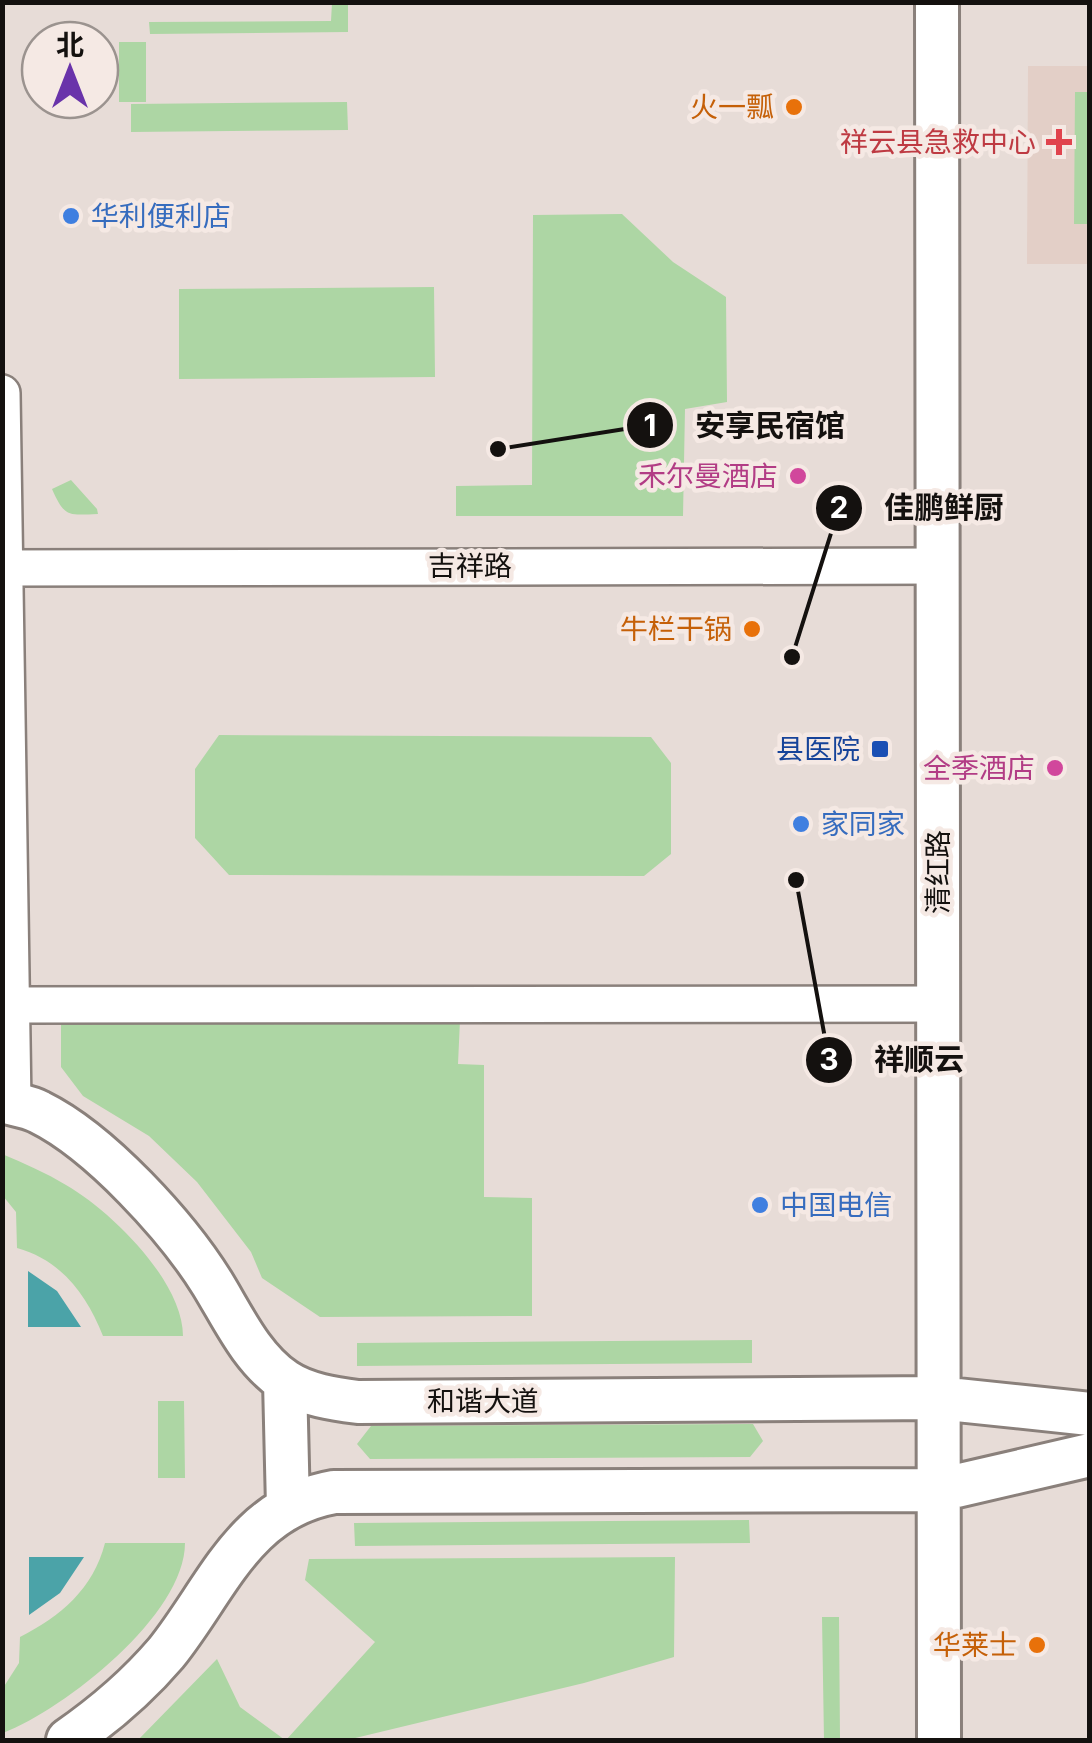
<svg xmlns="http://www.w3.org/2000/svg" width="1092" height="1743" font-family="Inter,'Noto Sans SC',sans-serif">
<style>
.built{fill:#e3cfc7}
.green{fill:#add6a4}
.water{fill:#4ba3a8}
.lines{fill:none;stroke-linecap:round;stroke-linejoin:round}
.minor-casing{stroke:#8a807b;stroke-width:40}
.major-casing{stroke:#8a807b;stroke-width:48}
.minor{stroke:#fff;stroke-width:35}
.major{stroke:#fff;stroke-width:42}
.food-dot{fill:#e8710a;stroke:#f5e9e4;stroke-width:4}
.health-dot{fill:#e0444e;stroke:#f5e9e4;stroke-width:4}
.shop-dot{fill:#3f7fe0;stroke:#f5e9e4;stroke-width:4}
.hotel-dot{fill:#d1479c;stroke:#f5e9e4;stroke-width:4}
.transit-dot{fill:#1a4fb4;stroke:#f5e9e4;stroke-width:4}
.labels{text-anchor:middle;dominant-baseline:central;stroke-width:9;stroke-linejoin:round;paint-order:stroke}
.food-label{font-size:28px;fill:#c56008;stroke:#f5e9e4;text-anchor:end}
.health-label{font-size:28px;fill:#be3a42;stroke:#f5e9e4;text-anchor:end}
.shop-label{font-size:28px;fill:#366cbe;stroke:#f5e9e4;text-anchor:start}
.hotel-label{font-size:28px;fill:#b23c85;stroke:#f5e9e4;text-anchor:end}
.street-label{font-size:28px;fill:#14110f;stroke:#f5e9e4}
.transit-label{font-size:28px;fill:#164399;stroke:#f5e9e4;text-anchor:end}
.leader{fill:none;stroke:#14110f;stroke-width:4}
.callout-dot{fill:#14110f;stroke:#f5e9e4;stroke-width:4}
.mark-label{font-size:30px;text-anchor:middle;font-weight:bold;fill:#fff}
.callout-label{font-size:30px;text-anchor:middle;font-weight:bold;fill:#14110f;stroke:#f5e9e4;stroke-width:9;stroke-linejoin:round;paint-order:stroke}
</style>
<rect width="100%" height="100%" fill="#e7dcd7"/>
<path class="built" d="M 1028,66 L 1089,66 L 1089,264 L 1027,264 Z"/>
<path class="green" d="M 332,3 L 348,3 L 348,32 L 150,34 L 149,22 L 331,21 Z
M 119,42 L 146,42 L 146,102 L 119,102 Z
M 1075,92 L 1089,92 L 1089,224 L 1074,224 Z
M 347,102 L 348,130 L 131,132 L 131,104 Z
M 622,214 L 673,262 L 726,297 L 727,402 L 685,409 L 683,516 L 456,516 L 456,486 L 532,485 L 533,215 Z
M 434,287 L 435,377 L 179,379 L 179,289 Z
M 71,480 L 97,509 L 98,514 C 68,515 65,518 52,489 Z
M 219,735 L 651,737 L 671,763 L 671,854 L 644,876 L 229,875 L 195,838 L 195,769 Z
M 460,1020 L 458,1064 L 484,1065 L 484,1197 L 532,1198 L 532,1316 L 320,1317 L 262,1278 L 251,1252 L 197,1182 L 149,1136 L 83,1096 L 61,1067 L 61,1021 Z
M 2,1154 C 24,1163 46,1173 66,1185 C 111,1211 183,1281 183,1336 L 103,1336 C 87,1295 61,1260 17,1248 L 16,1212 L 3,1196 Z
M 752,1340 L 752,1363 L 357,1366 L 357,1343 Z
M 158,1401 L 184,1401 L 185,1478 L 158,1478 Z
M 753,1424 L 763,1441 L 750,1457 L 370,1459 L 357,1444 L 371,1426 Z
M 749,1520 L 750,1543 L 355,1546 L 354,1523 Z
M 105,1543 L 185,1543 C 185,1615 65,1709 3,1733 L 3,1688 L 19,1663 L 20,1637 C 61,1616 93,1589 105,1543 Z
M 675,1557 L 674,1657 L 584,1683 L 347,1740 L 286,1740 L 375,1642 L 305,1580 L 309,1559 Z
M 822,1617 L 839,1617 L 840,1740 L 824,1740 Z
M 217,1659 L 240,1707 L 285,1740 L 138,1740 Z"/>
<path class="water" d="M 28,1271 L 57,1291 L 81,1327 L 28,1327 Z
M 29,1557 L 84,1557 L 60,1593 L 29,1615 Z"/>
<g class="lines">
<g class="minor-casing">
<path id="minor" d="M 2,393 L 13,1104
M 2,568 L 938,566
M 12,1005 L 938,1004"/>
</g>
<g class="major-casing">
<path id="major" d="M 937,2 L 939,1740
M 2,1101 C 15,1105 28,1106 39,1112 C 100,1142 177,1227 212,1283 C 233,1317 251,1358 285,1381 C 306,1395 334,1399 358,1402 L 938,1398 L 1090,1414
M 285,1381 L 288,1507
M 68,1740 C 104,1715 137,1687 166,1653 C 217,1590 243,1508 334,1492 L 939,1490 L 1090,1455"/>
</g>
<use href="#minor" class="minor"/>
<use href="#major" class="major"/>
</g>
<g class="food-dot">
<circle cx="794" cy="107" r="10"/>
<circle cx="752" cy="629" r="10"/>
<circle cx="1037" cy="1645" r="10"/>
</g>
<path class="health-dot" d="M1054 127h10v10h10v10h-10v10h-10v-10h-10v-10h10z"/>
<g class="shop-dot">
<circle cx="71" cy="216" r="10"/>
<circle cx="801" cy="824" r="10"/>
<circle cx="760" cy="1205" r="10"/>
</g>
<g class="hotel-dot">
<circle cx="798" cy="476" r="10"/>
<circle cx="1055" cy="768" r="10"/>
</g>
<rect class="transit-dot" x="870" y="739" width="20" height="20" rx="5"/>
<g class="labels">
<g class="food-label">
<text x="774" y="107">火一瓢</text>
<text x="732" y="629">牛栏干锅</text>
<text x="1017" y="1645">华莱士</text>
</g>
<g class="health-label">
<text x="1036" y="142">祥云县急救中心</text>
</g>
<g class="shop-label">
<text x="91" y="216">华利便利店</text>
<text x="821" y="824">家同家</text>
<text x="780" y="1205">中国电信</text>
</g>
<g class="hotel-label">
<text x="778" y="476">禾尔曼酒店</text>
<text x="1035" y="768">全季酒店</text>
</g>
<g class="street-label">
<text x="470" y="566">吉祥路</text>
<text transform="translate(938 872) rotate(-90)">清红路</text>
<text x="483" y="1401">和谐大道</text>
</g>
<g class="transit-label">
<text x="860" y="749">县医院</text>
</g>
</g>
<path class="leader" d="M498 449L650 425M792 657L839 508M796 880L829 1060"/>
<g class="callout-dot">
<circle cx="498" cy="449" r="10"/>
<circle cx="792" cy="657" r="10"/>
<circle cx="796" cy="880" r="10"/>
<circle cx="650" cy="425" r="25"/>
<circle cx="839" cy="508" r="25"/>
<circle cx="829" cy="1060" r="25"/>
</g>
<g class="mark-label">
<text x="650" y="436">1</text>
<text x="839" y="518">2</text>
<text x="829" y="1070">3</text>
</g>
<g class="callout-label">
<text x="770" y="436">安享民宿馆</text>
<text x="944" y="518">佳鹏鲜厨</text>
<text x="919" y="1070">祥顺云</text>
</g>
<rect width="1092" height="1743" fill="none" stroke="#14110f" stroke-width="10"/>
<g transform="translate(70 70)"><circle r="48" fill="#f5e9e4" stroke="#9b938f" stroke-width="2.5"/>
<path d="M0-8L18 38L0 25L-18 38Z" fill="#6933aa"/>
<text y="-15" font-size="28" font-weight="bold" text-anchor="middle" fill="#14110f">北</text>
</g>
</svg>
